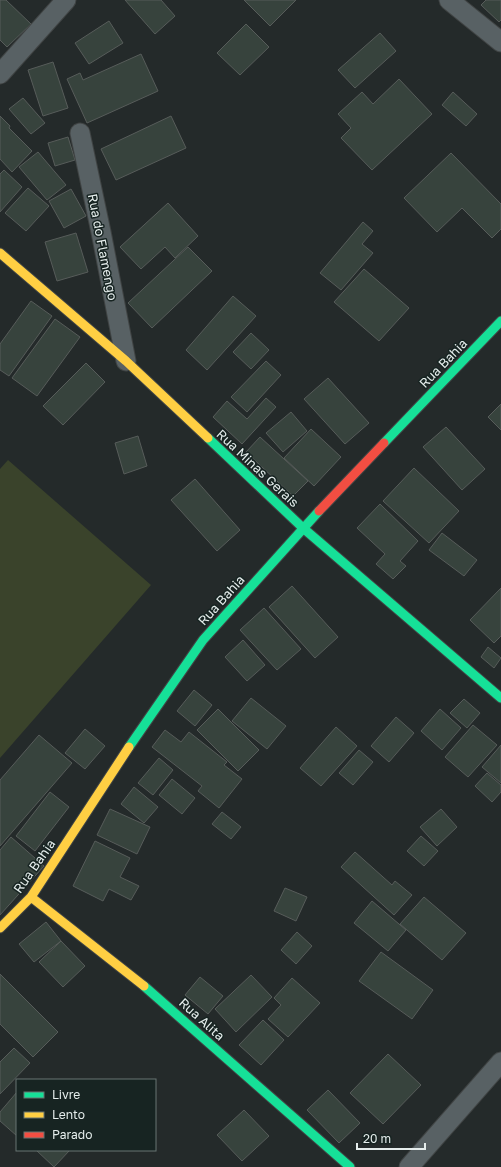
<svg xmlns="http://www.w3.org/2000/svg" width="501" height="1167" font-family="'Golos Text',sans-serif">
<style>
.green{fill:#3a432b}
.building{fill:#37433d;stroke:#575c5a}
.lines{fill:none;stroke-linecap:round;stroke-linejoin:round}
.street-casing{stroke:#404444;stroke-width:21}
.fast-casing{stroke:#404444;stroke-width:11}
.slow-casing{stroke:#404444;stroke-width:11}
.jam-casing{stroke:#404444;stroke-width:11}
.street{stroke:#586164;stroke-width:19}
.fast{stroke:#16e098;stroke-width:9}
.slow{stroke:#ffcf43;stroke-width:9}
.jam{stroke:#f24e42;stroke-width:9}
.labels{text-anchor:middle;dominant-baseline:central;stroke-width:3;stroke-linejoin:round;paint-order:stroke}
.street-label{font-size:13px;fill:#e5edec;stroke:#172422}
</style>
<rect width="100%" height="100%" fill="#242a2a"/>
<path class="green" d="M 8,460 L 151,585 L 0,758 L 0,469 Z"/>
<path class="building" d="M 0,0 L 6,0 L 31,24 L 7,47 L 0,40 Z
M 125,0 L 161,0 L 175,16 L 155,34 Z
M 244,0 L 296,0 L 270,26 Z
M 486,0 L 501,0 L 501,20 L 499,22 L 481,5 Z
M 109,21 L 123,43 L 89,64 L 75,43 Z
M 246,24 L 269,47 L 240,75 L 217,53 Z
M 380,33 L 396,51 L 355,88 L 338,70 Z
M 141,54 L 158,91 L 87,123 L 67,79 L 80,73 L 83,80 Z
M 53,62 L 68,108 L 43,116 L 28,70 Z
M 399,79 L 432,114 L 372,170 L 341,138 L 351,128 L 338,114 L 362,92 L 373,104 Z
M 453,92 L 477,114 L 466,126 L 442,105 Z
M 23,98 L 45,123 L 31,134 L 9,109 Z
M 0,116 L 10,126 L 9,128 L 32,151 L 12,172 L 0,159 Z
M 171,116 L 186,148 L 116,180 L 101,149 Z
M 68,137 L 75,160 L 55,166 L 48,143 Z
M 38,152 L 66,185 L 47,200 L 19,167 Z
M 451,153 L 501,204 L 501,229 L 492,238 L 462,208 L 437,232 L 404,198 Z
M 4,170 L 22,187 L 0,212 L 0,174 Z
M 28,188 L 49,206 L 26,231 L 5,213 Z
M 71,189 L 86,216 L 64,228 L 49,201 Z
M 168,203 L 198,236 L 175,258 L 165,247 L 141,269 L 120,247 Z
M 363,222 L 373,231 L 362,244 L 373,253 L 341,290 L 320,273 Z
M 76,233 L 88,272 L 57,281 L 45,242 Z
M 188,247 L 212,271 L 152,328 L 128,303 Z
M 364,269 L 409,308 L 379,341 L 334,302 Z
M 233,296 L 256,316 L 207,370 L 186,350 Z
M 31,301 L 52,316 L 9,376 L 0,370 L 0,344 Z
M 55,319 L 80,337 L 37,396 L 12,378 Z
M 251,333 L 269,350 L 251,369 L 233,352 Z
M 266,361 L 281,375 L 247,412 L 231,397 Z
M 86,363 L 105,382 L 63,425 L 43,406 Z
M 328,378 L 369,423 L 345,444 L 304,399 Z
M 266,398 L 276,407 L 242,444 L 213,417 L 227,401 L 247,419 Z
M 501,404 L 501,430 L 488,417 Z
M 291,412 L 307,431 L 283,452 L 266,433 Z
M 446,427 L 485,469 L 462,490 L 423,447 Z
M 311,429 L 341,457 L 314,486 L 284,458 Z
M 138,436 L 147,466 L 124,474 L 115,443 Z
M 260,437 L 308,481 L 293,496 L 246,452 Z
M 414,468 L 459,511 L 429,543 L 383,501 Z
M 195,479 L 240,530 L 217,551 L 171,500 Z
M 380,504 L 418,541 L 400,561 L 406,566 L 393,579 L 376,564 L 385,554 L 357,528 Z
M 442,533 L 477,560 L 464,576 L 429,550 Z
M 292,586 L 338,637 L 315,658 L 269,607 Z
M 501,588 L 501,636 L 494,643 L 470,620 Z
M 264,608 L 301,649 L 277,670 L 240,630 Z
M 243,640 L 265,665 L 247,681 L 225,657 Z
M 488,647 L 501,658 L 494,668 L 481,657 Z
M 194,690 L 212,705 L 195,726 L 177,711 Z
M 251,698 L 286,726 L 267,749 L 232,721 Z
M 464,699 L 480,713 L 467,728 L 450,713 Z
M 218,709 L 259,750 L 238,771 L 197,730 Z
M 440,709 L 461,728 L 442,750 L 421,731 Z
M 396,717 L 414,733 L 389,762 L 371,746 Z
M 473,725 L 497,745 L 468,777 L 445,757 Z
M 336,727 L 357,746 L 321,786 L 300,768 Z
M 85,729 L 105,746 L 85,769 L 65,753 Z
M 165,730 L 181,742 L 189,732 L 227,762 L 224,765 L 242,779 L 219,808 L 198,791 L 202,786 L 152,747 Z
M 39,735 L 72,763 L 0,846 L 0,780 Z
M 501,745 L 501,783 L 482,767 Z
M 359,750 L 373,762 L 353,785 L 339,773 Z
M 159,758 L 173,770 L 153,795 L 138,783 Z
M 487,773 L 501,785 L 501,792 L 492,802 L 475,786 Z
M 172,779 L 195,798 L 182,814 L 159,795 Z
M 134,787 L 158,807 L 144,823 L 121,804 Z
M 50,792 L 69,807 L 35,851 L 16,836 Z
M 110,809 L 150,827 L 137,854 L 97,835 Z
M 441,809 L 457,827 L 437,846 L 420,827 Z
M 222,812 L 241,827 L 231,839 L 212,824 Z
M 421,836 L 438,851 L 424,866 L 407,851 Z
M 11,837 L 44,866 L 0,915 L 0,850 Z
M 95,841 L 130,858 L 120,877 L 139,886 L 131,900 L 109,889 L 103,901 L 73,886 Z
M 355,852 L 392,885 L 395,881 L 412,895 L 394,915 L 341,867 Z
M 285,888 L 307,897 L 296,921 L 274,911 Z
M 424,897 L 466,933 L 442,960 L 400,924 Z
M 372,901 L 406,930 L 388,951 L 354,923 Z
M 46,922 L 61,941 L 34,962 L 19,944 Z
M 297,932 L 312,946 L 296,964 L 281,950 Z
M 61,941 L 85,966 L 63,987 L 39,962 Z
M 381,952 L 433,990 L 412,1019 L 359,981 Z
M 0,974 L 58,1032 L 33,1057 L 0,1024 Z
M 251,975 L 272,997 L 236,1032 L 215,1009 Z
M 200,977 L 223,996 L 208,1014 L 185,995 Z
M 292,978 L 320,1003 L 288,1037 L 268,1019 L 281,1005 L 274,998 Z
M 263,1020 L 284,1040 L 261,1065 L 239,1045 Z
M 14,1048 L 30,1063 L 0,1094 L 0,1062 Z
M 388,1054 L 421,1085 L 383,1124 L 350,1093 Z
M 328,1090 L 360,1123 L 339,1143 L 307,1110 Z
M 17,1092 L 17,1136 L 0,1121 L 0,1112 Z
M 244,1110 L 269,1136 L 242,1161 L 217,1135 Z
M 36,1150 L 70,1150 L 54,1167 Z"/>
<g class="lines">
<g class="street-casing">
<path id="street" d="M 449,0 L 501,42
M 0,74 L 66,0
M 80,133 L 101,232 L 126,361
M 409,1167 L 501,1062"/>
</g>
<g class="fast-casing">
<path id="fast" d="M 208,438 L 303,528 L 501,698
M 384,443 L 501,321
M 129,747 L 203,640 L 319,511
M 144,986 L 350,1167"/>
</g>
<g class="slow-casing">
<path id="slow" d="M 0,253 L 126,361 L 208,438
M 31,897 L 144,986
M 0,928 L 31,897 L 129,747"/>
</g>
<g class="jam-casing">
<path id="jam" d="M 319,511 L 384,443"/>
</g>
<use href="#street" class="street"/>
<use href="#fast" class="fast"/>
<use href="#slow" class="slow"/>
<use href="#jam" class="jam"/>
</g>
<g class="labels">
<g class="street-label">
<text transform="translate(103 247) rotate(79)">Rua do Flamengo</text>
<text transform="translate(443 363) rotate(-46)">Rua Bahia</text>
<text transform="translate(258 468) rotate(43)">Rua Minas Gerais</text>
<text transform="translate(221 600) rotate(-48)">Rua Bahia</text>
<text transform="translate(34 866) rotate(-55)">Rua Bahia</text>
<text transform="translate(202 1019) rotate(42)">Rua Alita</text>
</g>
</g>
<rect x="16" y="1079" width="140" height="72" fill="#172422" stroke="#697473"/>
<rect x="24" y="1092" width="20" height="6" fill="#16e098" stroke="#697473"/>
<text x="52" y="1099" font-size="12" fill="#e5edec">Livre</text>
<rect x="24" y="1112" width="20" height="6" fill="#ffcf43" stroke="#697473"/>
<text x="52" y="1119" font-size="12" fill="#e5edec">Lento</text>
<rect x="24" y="1132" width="20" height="6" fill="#f24e42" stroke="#697473"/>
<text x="52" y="1139" font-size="12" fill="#e5edec">Parado</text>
<path d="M357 1143v6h68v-6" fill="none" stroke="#e5edec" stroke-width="2"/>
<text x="363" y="1143" font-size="12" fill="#e5edec" stroke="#172422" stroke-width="3" paint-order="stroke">20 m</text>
</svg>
